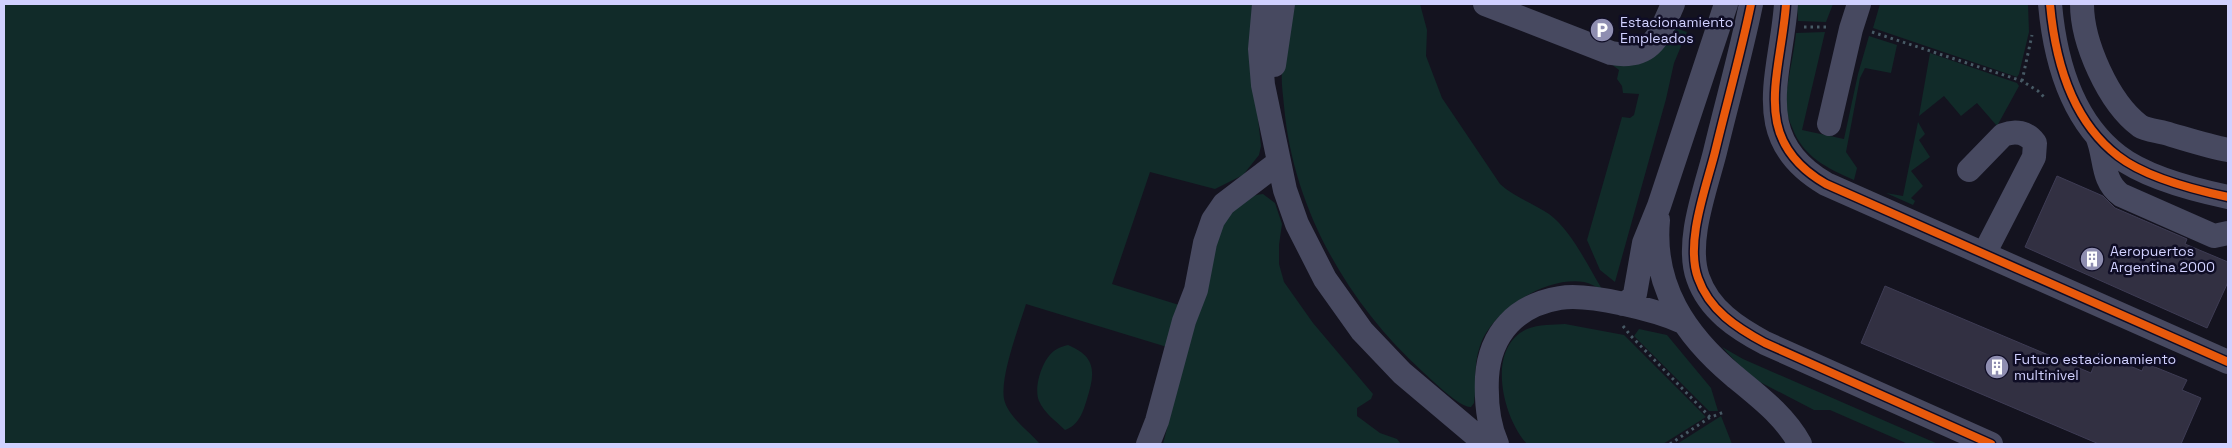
<svg xmlns="http://www.w3.org/2000/svg" width="2232" height="448" font-family="'Space Grotesk',sans-serif">
<style>
.green{fill:#112b29}
.building{fill:#323042;stroke:#3e3c54}
.lines{fill:none;stroke-linecap:round;stroke-linejoin:round}
.path{stroke:#475a65;stroke-width:3;stroke-dasharray:2.5 4;stroke-linecap:butt}
.minor{stroke:#474960;stroke-width:24}
.cycleway-casing{stroke:#0f0d25;stroke-width:11}
.cycleway{stroke:#e8590c;stroke-width:8}
.labels{text-anchor:middle;dominant-baseline:central;stroke-width:5;stroke-linejoin:round;paint-order:stroke}
.poi-label{font-size:14px;fill:#d1d1ff;stroke:#0f0d25;text-anchor:start}
</style>
<rect width="100%" height="100%" fill="#14131f"/>
<path class="green" d="M 4,4 L 1255,4 L 1257,109 L 1261,146 L 1259,155 L 1243,175 L 1215,189 L 1150,172 L 1112,284 L 1179,305 L 1167,347 L 1026,304 C 1019,327 1000,376 1004,399 C 1008,417 1029,431 1040,444 L 4,444 Z
M 1290,4 L 1420,4 L 1427,30 L 1426,56 L 1442,98 L 1500,184 C 1514,197 1533,203 1549,214 C 1572,231 1587,265 1602,289 C 1596,287 1590,283 1584,282 C 1546,276 1492,310 1480,346 C 1473,365 1477,384 1474,403 L 1471,407 C 1460,408 1432,380 1423,372 C 1347,303 1293,208 1284,106 C 1283,94 1281,83 1282,72 C 1283,49 1287,26 1290,4 Z
M 1797,4 L 1833,4 L 1826,22 L 1798,21 Z
M 1880,4 L 2028,4 L 2029,32 L 2019,74 L 2017,77 L 1873,28 Z
M 1672,27 L 1687,32 L 1674,63 L 1666,99 L 1615,282 L 1600,270 L 1587,240 L 1622,117 L 1630,118 L 1634,115 L 1639,94 L 1623,93 L 1622,86 L 1617,79 L 1619,70 L 1606,60 Z
M 1825,32 L 1802,130 L 1844,139 L 1858,74 L 1869,36 L 1897,45 L 1891,73 L 1865,68 L 1860,78 L 1846,152 L 1857,168 L 1854,180 C 1827,168 1803,157 1792,127 C 1788,118 1785,108 1786,98 C 1788,76 1794,54 1796,33 Z
M 1930,53 L 2017,83 L 2019,86 L 1997,126 L 1977,103 L 1961,116 L 1944,96 L 1919,116 Z
M 1918,122 L 1925,134 L 1919,140 L 1930,157 L 1911,171 L 1923,186 L 1911,198 L 1915,201 L 1913,205 L 1886,193 L 1903,196 Z
M 1263,194 L 1275,203 L 1282,224 L 1279,245 L 1279,264 L 1284,282 L 1313,323 L 1373,394 L 1371,399 L 1357,408 L 1357,416 L 1380,433 L 1397,439 L 1401,444 L 1163,444 L 1217,234 C 1228,216 1240,196 1263,194 Z
M 1565,324 L 1624,335 L 1706,417 L 1663,444 L 1527,444 C 1503,418 1485,348 1527,329 C 1539,324 1553,325 1565,324 Z
M 1639,329 L 1667,335 L 1711,388 L 1718,411 L 1709,411 L 1634,336 Z
M 1068,345 C 1097,357 1095,373 1087,399 C 1083,412 1079,425 1065,430 C 1056,421 1044,413 1039,401 C 1033,387 1043,356 1057,349 C 1060,347 1064,346 1068,345 Z
M 1722,347 L 1743,359 L 1938,444 L 1908,444 L 1830,410 L 1814,410 L 1758,381 L 1738,364 Z
M 1721,416 L 1732,444 L 1677,444 Z"/>
<path class="building" d="M 2057,176 L 2103,196 L 2115,208 L 2187,239 L 2185,244 L 2228,262 L 2228,282 L 2207,328 L 2025,247 Z
M 1885,286 L 2091,373 L 2099,353 L 2142,371 L 2145,363 L 2187,380 L 2182,390 L 2201,398 L 2181,444 L 2099,444 L 1861,343 Z"/>
<g class="lines">
<path class="path" d="M 1687,21 L 1694,24
M 1804,27 L 1830,27
M 1872,32 L 2022,81 L 2038,91 L 2046,99
M 2022,81 L 2032,35
M 1623,326 L 1631,336 L 1711,418
M 1670,444 L 1709,418 L 1724,412"/>
<path class="minor" d="M 1264,4 L 1260,49 L 1263,85 L 1285,190 L 1297,224 L 1325,279 L 1362,331 L 1402,373 L 1486,444
M 1485,4 L 1611,53 C 1652,60 1659,36 1673,4
M 1751,4 C 1741,53 1727,102 1715,152 C 1706,188 1685,242 1698,278 C 1709,310 1737,328 1765,343 L 1991,444
M 1786,4 C 1781,75 1748,139 1826,184 L 2228,362
M 2050,4 C 2055,60 2071,120 2118,156 C 2145,177 2195,190 2228,197
M 2082,4 C 2082,42 2108,102 2140,126 C 2146,130 2158,131 2165,133 C 2186,139 2207,146 2228,150
M 1274,65 L 1283,4
M 1829,124 L 1851,29 L 1859,4
M 2097,136 C 2106,156 2101,181 2121,195 L 2214,236 L 2228,233
M 1969,170 L 2003,135 C 2015,130 2027,132 2035,143 L 2034,157 L 1984,254
M 1658,220 C 1652,286 1685,335 1734,376 C 1758,396 1785,416 1800,444
M 1623,304 L 1629,302 L 1635,294 L 1644,243 L 1659,206 L 1726,4
M 1148,444 L 1157,421 L 1184,321 L 1196,290 L 1205,243 L 1213,220 L 1224,204 L 1279,162
M 1497,444 C 1488,424 1486,399 1487,377 C 1490,333 1517,305 1560,298 C 1589,293 1656,310 1683,322"/>
<g class="cycleway-casing">
<path id="cycleway" d="M 1751,4 C 1741,53 1727,102 1715,152 C 1706,188 1685,242 1698,278 C 1709,310 1737,328 1765,343 L 1991,444
M 1786,4 C 1781,75 1748,139 1826,184 L 2228,362
M 2050,4 C 2055,60 2071,120 2118,156 C 2145,177 2195,190 2228,197"/>
</g>
<use href="#cycleway" class="cycleway"/>
</g>
<defs>
<g id="parking-disc" transform="scale(1.25)"><circle r="9.5" fill="#8f8eb1" stroke="#0f0d25"/><path d="M-3.5-5.5H1a3.5 3.5 0 0 1 0 7H-1V5.5H-3.5ZM-1-3.4V-.6H.8a1.4 1.4 0 0 0 0-2.8Z" fill="#fff"/></g>
<g id="building-disc" transform="scale(1.25)"><circle r="9.5" fill="#8f8eb1" stroke="#0f0d25"/><path d="M-4-6H4V6H1V3H-1V6H-4ZM-2.5-4.3h1.7v1.8h-1.7ZM.8-4.3h1.7v1.8H.8ZM-2.5-1h1.7V.8h-1.7ZM.8-1h1.7V.8H.8Z" fill="#fff"/></g>
</defs>
<g fill-rule="evenodd">
<use href="#parking-disc" x="1602" y="30"/>
<use href="#building-disc" x="2092" y="259"/>
<use href="#building-disc" x="1997" y="367"/>
</g>
<g class="labels">
<g class="poi-label">
<text x="1620" y="22">Estacionamiento<tspan x="1620" dy="16">Empleados</tspan></text>
<text x="2110" y="251">Aeropuertos<tspan x="2110" dy="16">Argentina 2000</tspan></text>
<text x="2014" y="359">Futuro estacionamiento<tspan x="2014" dy="16">multinivel</tspan></text>
</g>
</g>
<rect width="2232" height="448" fill="none" stroke="#d1d1ff" stroke-width="10"/>
</svg>
